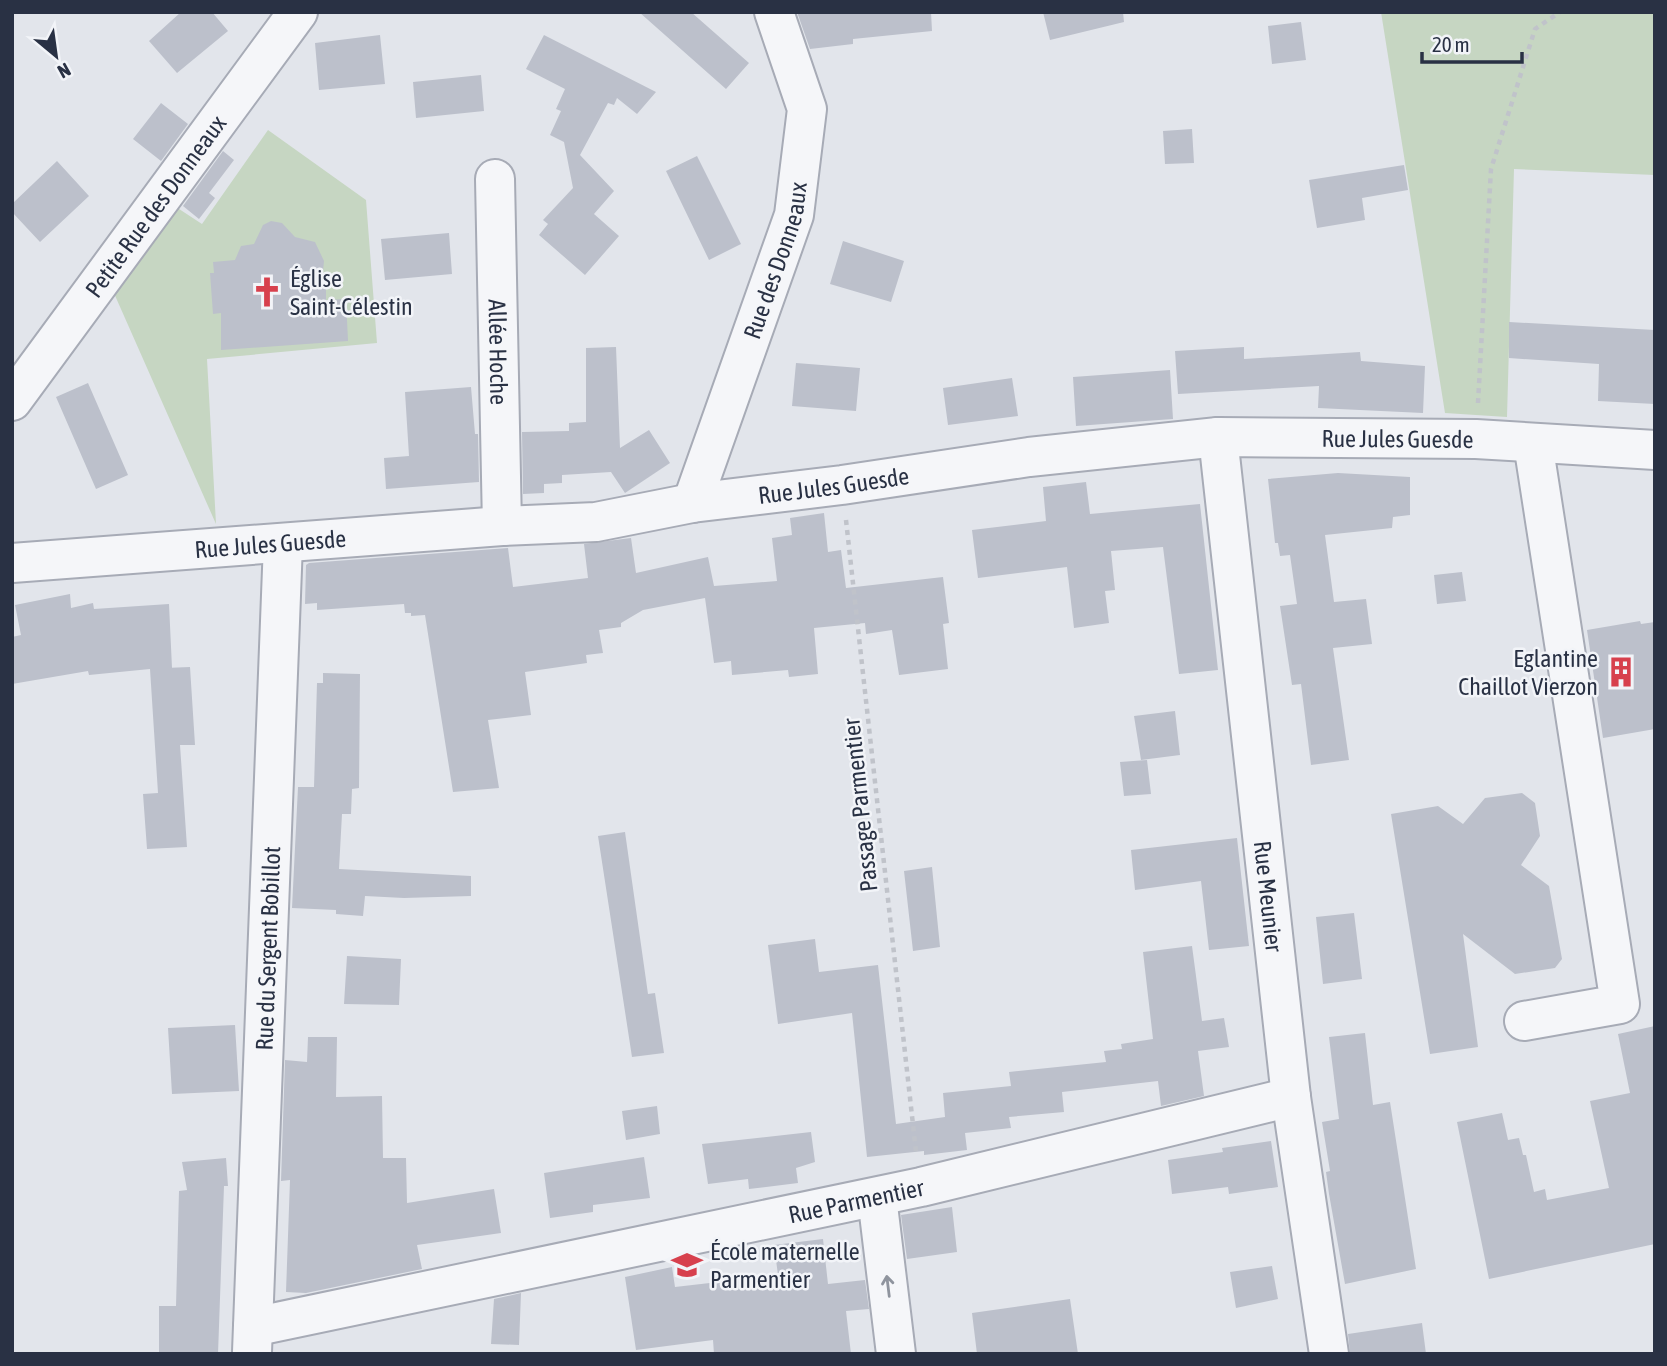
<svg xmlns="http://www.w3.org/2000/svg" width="1667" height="1366" font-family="'Asap Condensed',sans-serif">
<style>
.green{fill:#c6d6c2}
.building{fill:#bcc0cb}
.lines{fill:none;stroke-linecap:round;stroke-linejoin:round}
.minor-casing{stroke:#a7abb6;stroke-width:42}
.path{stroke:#c0c3ca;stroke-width:4.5;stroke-dasharray:5 5;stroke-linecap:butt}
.minor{stroke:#f5f6f9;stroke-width:38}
.oneway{stroke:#8f949e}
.labels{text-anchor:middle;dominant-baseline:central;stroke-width:5;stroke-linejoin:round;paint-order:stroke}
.street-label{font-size:24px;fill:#293144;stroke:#f2f4f8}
.poi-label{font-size:24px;fill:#293144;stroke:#f2f4f8;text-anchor:start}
</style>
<rect width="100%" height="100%" fill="#e2e5eb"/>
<path class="green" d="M 1381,12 L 1655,12 L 1655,175 L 1514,169 L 1507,417 L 1445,413 Z
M 268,130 L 366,200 L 377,343 L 207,359 L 216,524 L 113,291 L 176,207 L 202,224 Z"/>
<path class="building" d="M 181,12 L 212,12 L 228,31 L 177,73 L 149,41 Z
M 639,12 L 691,12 L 749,63 L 726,89 Z
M 797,12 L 931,12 L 932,31 L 853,39 L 853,44 L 810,49 Z
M 1043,12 L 1123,12 L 1124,22 L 1050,40 Z
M 1301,22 L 1306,60 L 1272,64 L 1268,26 Z
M 380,35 L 385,84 L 319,90 L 315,43 Z
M 544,35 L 656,92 L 637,114 L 617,98 L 614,105 L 608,103 L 580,155 L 614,191 L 594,214 L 619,236 L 585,275 L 539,235 L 548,224 L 543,220 L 573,188 L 564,142 L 550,135 L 561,111 L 556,109 L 565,89 L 526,69 Z
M 481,75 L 484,111 L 416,118 L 413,82 Z
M 161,103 L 188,124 L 161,161 L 133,139 Z
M 1192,129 L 1194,163 L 1165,164 L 1163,131 Z
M 223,151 L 234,160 L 209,193 L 215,198 L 199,219 L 183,206 Z
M 697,156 L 741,244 L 709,260 L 666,171 Z
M 57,161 L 89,196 L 40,242 L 12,212 L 12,204 Z
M 1404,165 L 1408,190 L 1362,198 L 1365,220 L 1317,228 L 1309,180 Z
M 271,221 L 282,223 L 295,237 L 315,242 L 324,261 L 322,281 L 326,281 L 326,300 L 346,299 L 348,341 L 221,350 L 221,313 L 213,314 L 210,273 L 214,273 L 213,262 L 235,260 L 241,246 L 254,244 L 263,225 Z
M 449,233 L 452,274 L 385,280 L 381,239 Z
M 843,241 L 904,261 L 891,302 L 830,284 Z
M 1509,322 L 1655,330 L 1655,404 L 1598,401 L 1599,364 L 1509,358 Z
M 616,347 L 620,448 L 649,430 L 670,463 L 625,493 L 611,472 L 562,475 L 562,483 L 544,484 L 544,493 L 523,494 L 522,432 L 569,431 L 569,423 L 586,422 L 586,348 Z
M 1244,347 L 1244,359 L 1360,352 L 1361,361 L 1425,366 L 1423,413 L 1318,408 L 1319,386 L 1178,394 L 1175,351 Z
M 796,363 L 860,368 L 856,411 L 792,406 Z
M 1170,370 L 1173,419 L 1076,426 L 1073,377 Z
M 1012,378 L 1018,416 L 948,425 L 943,388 Z
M 88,383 L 128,475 L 96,489 L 56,397 Z
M 471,387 L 475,434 L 478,434 L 479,482 L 386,489 L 384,458 L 409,456 L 405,392 Z
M 1338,473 L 1410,477 L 1410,515 L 1393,517 L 1392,528 L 1325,535 L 1334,602 L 1366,599 L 1372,644 L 1333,648 L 1349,760 L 1311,765 L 1301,684 L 1292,685 L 1280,606 L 1297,604 L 1290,555 L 1280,556 L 1278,543 L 1275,543 L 1268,479 Z
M 1086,482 L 1090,514 L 1200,504 L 1218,670 L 1179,674 L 1163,547 L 1111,551 L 1115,590 L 1105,591 L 1109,623 L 1074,628 L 1067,567 L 978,578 L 972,530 L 1046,521 L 1043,487 Z
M 824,513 L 828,552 L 841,550 L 846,588 L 943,577 L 949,623 L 943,624 L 948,669 L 899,675 L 892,630 L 866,634 L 865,623 L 814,628 L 818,674 L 789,677 L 788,670 L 732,675 L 731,661 L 714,663 L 705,598 L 643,610 L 621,623 L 621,627 L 599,630 L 603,653 L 586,655 L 587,663 L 525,672 L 531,715 L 488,720 L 499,788 L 453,792 L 425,615 L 411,616 L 411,613 L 405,613 L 404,604 L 317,610 L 317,603 L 305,604 L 306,565 L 309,563 L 508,548 L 513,587 L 588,578 L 584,544 L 631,538 L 636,573 L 708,557 L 714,586 L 777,581 L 772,538 L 792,535 L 790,518 Z
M 1462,572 L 1466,601 L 1437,604 L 1434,575 Z
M 70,594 L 71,608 L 93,603 L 94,609 L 169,604 L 172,668 L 165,668 L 190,667 L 195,745 L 180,745 L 187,847 L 147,849 L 143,794 L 158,793 L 150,669 L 89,675 L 88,671 L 12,684 L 12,637 L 21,635 L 15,605 Z
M 1640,621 L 1641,624 L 1655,622 L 1655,729 L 1603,738 L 1587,630 Z
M 323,673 L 360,674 L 359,788 L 352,789 L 351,814 L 342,814 L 339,869 L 471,876 L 471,896 L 404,898 L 365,896 L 363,916 L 336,914 L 336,910 L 292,908 L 298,787 L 314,787 L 317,683 L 323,683 Z
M 1175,711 L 1180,755 L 1141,760 L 1134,716 Z
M 1147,760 L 1151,794 L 1124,796 L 1120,762 Z
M 1522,793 L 1535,803 L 1540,836 L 1521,865 L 1549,886 L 1562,959 L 1555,968 L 1515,974 L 1463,934 L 1478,1047 L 1430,1054 L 1391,814 L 1438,806 L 1463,824 L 1485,798 Z
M 625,832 L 648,994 L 655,993 L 664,1053 L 632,1057 L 598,836 Z
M 1237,838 L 1249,946 L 1209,950 L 1201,881 L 1135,890 L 1131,850 Z
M 932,867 L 940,947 L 913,951 L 904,871 Z
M 1354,913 L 1362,979 L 1323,984 L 1316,917 Z
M 815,939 L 819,972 L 878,965 L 896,1124 L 945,1117 L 943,1093 L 1011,1086 L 1009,1072 L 1106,1062 L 1104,1051 L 1122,1049 L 1121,1044 L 1153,1039 L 1143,952 L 1192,946 L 1202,1021 L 1224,1018 L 1229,1047 L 1198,1051 L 1204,1096 L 1161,1106 L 1158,1081 L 1062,1092 L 1064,1112 L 1009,1117 L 1011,1128 L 965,1133 L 967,1150 L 924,1155 L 924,1151 L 867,1157 L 852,1013 L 778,1024 L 768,945 Z
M 347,956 L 401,959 L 399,1005 L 344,1004 Z
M 235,1025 L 239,1091 L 172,1094 L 168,1028 Z
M 1655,1026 L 1655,1244 L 1489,1279 L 1457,1122 L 1502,1113 L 1508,1140 L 1519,1138 L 1523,1155 L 1526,1155 L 1534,1192 L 1545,1189 L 1547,1200 L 1609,1188 L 1590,1101 L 1630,1093 L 1618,1034 Z
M 1365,1033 L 1373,1105 L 1390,1102 L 1416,1269 L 1345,1284 L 1329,1194 L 1326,1172 L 1330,1171 L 1322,1122 L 1339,1119 L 1329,1037 Z
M 308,1037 L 337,1037 L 336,1097 L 382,1096 L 383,1158 L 406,1158 L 407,1203 L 494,1189 L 501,1233 L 417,1245 L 422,1269 L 306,1293 L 286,1292 L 290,1180 L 281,1181 L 285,1060 L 307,1062 Z
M 657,1106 L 660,1134 L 626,1140 L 622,1111 Z
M 811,1132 L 815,1162 L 796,1168 L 798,1183 L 749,1189 L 748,1179 L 708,1184 L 702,1144 Z
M 1271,1141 L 1278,1187 L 1229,1194 L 1228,1187 L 1172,1194 L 1168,1160 L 1223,1152 L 1222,1148 Z
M 644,1157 L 650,1198 L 593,1205 L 593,1212 L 550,1218 L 544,1173 Z
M 226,1158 L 228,1186 L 224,1186 L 218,1354 L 159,1354 L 159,1306 L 176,1306 L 179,1191 L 187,1190 L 182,1162 Z
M 952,1207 L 957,1252 L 907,1259 L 901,1215 Z
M 823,1239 L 828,1284 L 865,1280 L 869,1309 L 846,1311 L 851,1354 L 714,1354 L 713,1340 L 636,1350 L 625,1277 L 672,1267 L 675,1287 L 778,1275 L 774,1245 Z
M 1272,1266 L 1278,1299 L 1236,1308 L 1230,1272 Z
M 521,1293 L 519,1345 L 491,1344 L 494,1299 Z
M 1070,1299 L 1078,1354 L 977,1354 L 972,1313 Z
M 1422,1323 L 1426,1354 L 1350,1354 L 1348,1334 Z"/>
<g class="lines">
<g class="minor-casing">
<g id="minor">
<path id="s1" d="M 495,179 L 502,526"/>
<path id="s2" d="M 12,401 L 298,12"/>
<path id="s3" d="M 1218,437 L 1291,1097 L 1329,1354"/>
<path id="s4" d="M 692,503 L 794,215 L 807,109 L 774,12"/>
<path id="s5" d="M 12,563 L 502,526 L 596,522 L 692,503 L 842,485 L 1029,457 L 1218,437 L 1476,439 L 1655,450"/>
<path d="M 1524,1021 L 1620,1004 L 1533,443"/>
<path d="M 877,1197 L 896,1354"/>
<path id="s6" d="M 253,1327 L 921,1187 L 1291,1097"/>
<path id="s7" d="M 252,1352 L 283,543"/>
</g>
</g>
<path class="path" d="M 1478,403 L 1491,169 L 1535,29 L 1560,12
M 846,520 L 916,1152"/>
<use href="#minor" class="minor"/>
</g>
<defs><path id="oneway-shaft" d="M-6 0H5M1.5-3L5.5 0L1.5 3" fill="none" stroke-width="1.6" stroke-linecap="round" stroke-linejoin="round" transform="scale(1.75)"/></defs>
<use class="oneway" href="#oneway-shaft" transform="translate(888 1286) rotate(-97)"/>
<defs>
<g id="church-bare" transform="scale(2.415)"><path d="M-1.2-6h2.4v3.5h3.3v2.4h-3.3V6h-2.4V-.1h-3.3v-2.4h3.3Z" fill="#d7404d" stroke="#f2f4f8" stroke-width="2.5" paint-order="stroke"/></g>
<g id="building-bare" transform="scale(2.415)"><path d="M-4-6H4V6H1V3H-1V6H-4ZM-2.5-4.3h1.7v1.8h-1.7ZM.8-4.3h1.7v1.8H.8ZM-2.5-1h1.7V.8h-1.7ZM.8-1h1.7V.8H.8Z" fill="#d7404d" stroke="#f2f4f8" stroke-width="2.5" paint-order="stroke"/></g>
<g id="school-bare" transform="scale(2.415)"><path d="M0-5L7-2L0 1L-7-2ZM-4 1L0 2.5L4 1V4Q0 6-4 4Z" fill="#d7404d" stroke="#f2f4f8" stroke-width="2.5" paint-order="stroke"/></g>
</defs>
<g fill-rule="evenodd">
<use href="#church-bare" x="267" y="292"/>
<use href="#building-bare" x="1621" y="672"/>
<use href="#school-bare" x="687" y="1265"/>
</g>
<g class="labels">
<g class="street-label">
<text stroke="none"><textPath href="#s2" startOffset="242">Petite Rue des Donneaux</textPath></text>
<text stroke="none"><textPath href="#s4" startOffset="257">Rue des Donneaux</textPath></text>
<text stroke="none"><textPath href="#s1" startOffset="173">Allée Hoche</textPath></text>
<text stroke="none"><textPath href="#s5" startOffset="1393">Rue Jules Guesde</textPath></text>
<text stroke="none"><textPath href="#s5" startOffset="826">Rue Jules Guesde</textPath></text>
<text stroke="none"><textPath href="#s5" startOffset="259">Rue Jules Guesde</textPath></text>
<text transform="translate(860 805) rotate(-96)">Passage Parmentier</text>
<text stroke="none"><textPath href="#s3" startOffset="462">Rue Meunier</textPath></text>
<text stroke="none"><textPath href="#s7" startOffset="404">Rue du Sergent Bobillot</textPath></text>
<text stroke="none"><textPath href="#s6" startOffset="616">Rue Parmentier</textPath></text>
</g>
<g class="poi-label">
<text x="290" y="278">Église<tspan x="290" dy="28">Saint-Célestin</tspan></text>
<text x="1598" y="658" text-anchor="end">Eglantine<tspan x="1598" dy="28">Chaillot Vierzon</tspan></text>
<text x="710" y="1251">École maternelle<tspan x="710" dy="28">Parmentier</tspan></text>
</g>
</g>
<rect width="1667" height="1366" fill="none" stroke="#293144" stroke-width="28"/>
<g transform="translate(56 56) rotate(151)" stroke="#f2f4f8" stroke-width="5" paint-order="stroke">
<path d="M0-5L12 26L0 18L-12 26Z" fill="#293144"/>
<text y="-10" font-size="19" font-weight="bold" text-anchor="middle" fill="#293144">N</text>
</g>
<path d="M1422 52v10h100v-10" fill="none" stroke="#293144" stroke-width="3.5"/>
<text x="1432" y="52" font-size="21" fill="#293144" stroke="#f2f4f8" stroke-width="5" paint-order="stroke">20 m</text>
</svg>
